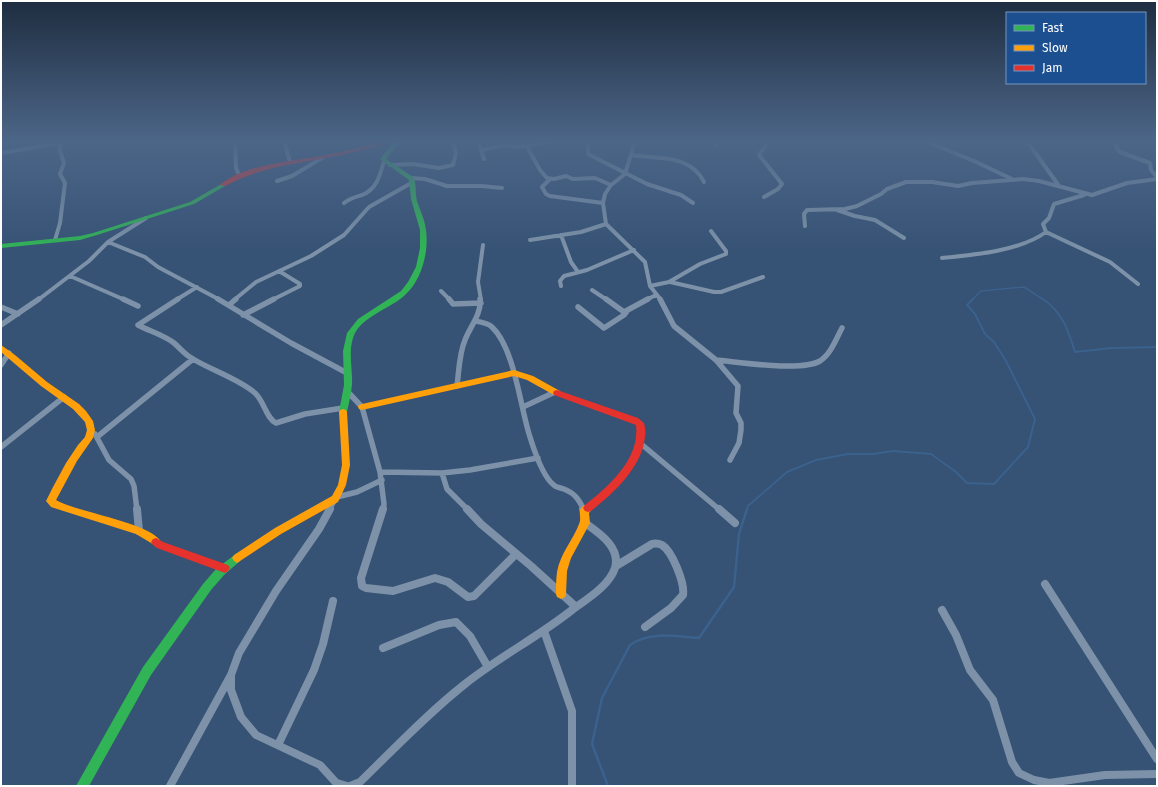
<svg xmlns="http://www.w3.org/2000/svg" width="1158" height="787" font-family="'Fira Sans',sans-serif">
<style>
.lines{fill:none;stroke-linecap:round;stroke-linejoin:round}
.stream-far2{stroke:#3b618d;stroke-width:1.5}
.stream-far1{stroke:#3b618d;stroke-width:2}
.stream{stroke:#3b618d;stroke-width:2.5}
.street-far2{stroke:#7d92a8;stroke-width:4}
.street-far1{stroke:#7d92a8;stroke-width:5.5}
.street{stroke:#7d92a8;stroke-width:8}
.fast{fill:#30b455;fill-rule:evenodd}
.slow{fill:#ff9f0a;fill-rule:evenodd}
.jam{fill:#e5322d;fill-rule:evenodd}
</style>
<rect width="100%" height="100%" fill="#365274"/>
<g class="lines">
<path class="stream-far2" d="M 972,300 L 981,291 L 1024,287 L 1044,300"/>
<path class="stream-far1" d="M 1043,299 C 1063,313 1068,330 1075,352 L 1112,348 L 1157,347
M 747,510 L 748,506 L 787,472 L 816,460 L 848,454 L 873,454 L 893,451 L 931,454 L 956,472 L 967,483 L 994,484 L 1028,447 L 1035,419 L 1006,361 L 994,342 L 985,334 L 975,314 L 967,305 L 973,299"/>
<path class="stream" d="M 608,786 L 592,744 L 602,698 L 630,645 C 650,631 676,636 699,638 L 734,587 L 739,534 L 747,509"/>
<path class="street-far2" d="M 235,141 L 236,168 L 239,175
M 284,141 L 290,162
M 478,141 L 484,159
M 585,141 L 588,144 L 588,153 L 590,155 L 647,184 L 681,195 L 693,203
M 637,141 L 634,145 L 625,174 L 611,185 L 605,194 L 603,203 L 606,224 L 645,262 L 650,286 L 661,300
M 925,141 L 974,161 L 1012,179
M 1027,141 L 1059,186
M 1115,141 L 1117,149 L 1120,152 L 1150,163 L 1151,170 L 1157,177
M 526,145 L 540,170 L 547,178 L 554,179 L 566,176 L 573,179 L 595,178 L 611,185
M 716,145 L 717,141
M 481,150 L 505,145 L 516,147 L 554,141
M 1,153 L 60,143
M 631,155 C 657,159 691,154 704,182
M 390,165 L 413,164 L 439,168 L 453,165 L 456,153 L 453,141
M 411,178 L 425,179 L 447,186 L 482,186 L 502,188
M 550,179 L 542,187 L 546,194 L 550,196 L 603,203
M 277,181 L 292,176 L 322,158
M 764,197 L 778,189 L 782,184 L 759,155 L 766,145 L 766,141
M 344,203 C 350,198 355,197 362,195 C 377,189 380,175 384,161
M 837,210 L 855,216 L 875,220 L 904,238
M 805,226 L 804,214 L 807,210 L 845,209 L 857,206 L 881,194 L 887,189 L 906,182 L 932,182 L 958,186 L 972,183 L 1023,179 L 1039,181 L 1092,195 L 1127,183 L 1157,179
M 1046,232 L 1110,262 L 1138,284
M 561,235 L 571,262 L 578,272
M 55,240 L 60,223 L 65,183 L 60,174 L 64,163 L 60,151 L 61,141
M 530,240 L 581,232 L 606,224
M 108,242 L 145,257 L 158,267 L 220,300
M 942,258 C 974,255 1020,251 1046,232 L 1043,224 L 1049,218 L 1054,204 L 1084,195
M 70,276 L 125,300
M 670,282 L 714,292 L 721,292 L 763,277
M 561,286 L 560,281 L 564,276 L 587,270 L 634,250
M 650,286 L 669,282 L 700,264 L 726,254 L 726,251 L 711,231
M 592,290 L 607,300
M 441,291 L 450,300
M 38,300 L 89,261 L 108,242 L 146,218
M 176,300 L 197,287
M 234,300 L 256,282 L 311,256 L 344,235 L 369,207 L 413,182
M 272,300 L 300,286 L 300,284 L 279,271
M 481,300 L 478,282 L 483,245
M 646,300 L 656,295"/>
<path class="street-far1" d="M 123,299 L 138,306
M 178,299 L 138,325 C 149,331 164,335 174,343 C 180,348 185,355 193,359 C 211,370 239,379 255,393 C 264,401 266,418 276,423 L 305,414 L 343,408
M 218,299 L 291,343 L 347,373
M 449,299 L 453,304 L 481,303
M 606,299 L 624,312 L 648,299
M 660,299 L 674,326 L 716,360 L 738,386 L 736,413 L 741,423 L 741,430 L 739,443 L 730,460
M 229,305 L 236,299
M 1,307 L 18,314
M 578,307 L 604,328 L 624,315 L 627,311
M 243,315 L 274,299
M 475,321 C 481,322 488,323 492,327 C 515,349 520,407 530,437 C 534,450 543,478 555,486 C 558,488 563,488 566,490 C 576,494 580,502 584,510
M 1,325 L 39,299
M 716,360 C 739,362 801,372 820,361 C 831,354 836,339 842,328
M 1,365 L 9,353
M 457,386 C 459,371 459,354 465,340 C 470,327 482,313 480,299
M 347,391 L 362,407 L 380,472 L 384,504 L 383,510
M 523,407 L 555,392
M 95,434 L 109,460 L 131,479 L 134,486 L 137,510
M 97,437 L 193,359
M 640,443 L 720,510
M 1,447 L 64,397
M 380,472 L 442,473 L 470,470 L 538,458
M 442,473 L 447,489 L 468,510
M 337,497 L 357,492 L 382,480
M 329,510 L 334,501"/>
<path class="street" d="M 137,509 L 139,531
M 330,509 L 319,529 L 276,591 L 239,653 L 231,675 L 231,690 L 241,717 L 256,735 L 320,765 L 339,786
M 383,509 L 361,578 L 362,586 L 366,588 L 393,591 L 435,578 L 448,582 L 468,597 L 474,596 L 516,554
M 467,509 L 481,524 L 531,566 L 576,607
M 583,509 L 584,511
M 719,509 L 735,523
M 616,566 L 652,544 C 655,543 658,543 662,545 C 672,551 685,583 683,595 L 671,608 L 645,627
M 1045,584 L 1157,759
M 942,610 L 956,635 L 970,670 L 993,700 L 1012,762 L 1019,773 L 1034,780 L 1049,783 L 1105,775 L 1157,774
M 544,631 L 572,711 L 572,786
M 383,648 L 439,625 L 456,622 L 470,636 L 488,667
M 278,745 L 314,670 L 323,644 L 333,601
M 337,783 L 347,786
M 170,786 L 231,675
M 350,786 L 360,782 C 394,749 427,714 465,684 C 499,657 538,637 572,610 C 587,599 609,586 615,568 C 621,547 599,533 585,523"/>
<path class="fast" d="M 395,141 L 401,141 L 386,159 L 413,177 C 417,184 415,193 417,201 C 420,210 425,220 426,230 C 429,251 422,280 405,295 C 391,308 364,316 355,333 C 347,349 353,369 352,385 C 351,394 349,403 347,412 L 346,414 L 340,414 L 339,412 L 344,385 L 343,351 L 347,333 L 358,319 L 401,291 L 408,282 L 416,267 L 420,248 L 420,230 L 411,199 L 409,180 L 380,159 Z
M 223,183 L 225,184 L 225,186 L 194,204 L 97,235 L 80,240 L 1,248 L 1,244 L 80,236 L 93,233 L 190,202 Z
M 237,553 L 240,555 L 242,558 L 240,561 L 224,575 L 211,590 L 151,675 L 89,786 L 76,786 L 143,667 L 203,584 L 216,569 Z"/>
<path class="slow" d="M 1,345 L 15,355 L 47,382 L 79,404 L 86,411 L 93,421 L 95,430 L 93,438 L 77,461 L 56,500 C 76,512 152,523 161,542 L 159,545 L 156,546 L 136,534 L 54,508 L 51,507 L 46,501 L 53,487 L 66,463 L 78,445 L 85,437 L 87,430 L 85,422 L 73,409 L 41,386 L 1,352 Z
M 514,370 L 533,376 L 560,391 L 561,393 L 560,395 L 554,395 L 527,380 L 514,376 L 362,410 L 359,409 L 358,407 L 359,405 L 362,404 Z
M 343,409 L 346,410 L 347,412 L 350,465 L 346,485 L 338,502 L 281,534 L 240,561 L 237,563 L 234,561 L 232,558 L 234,555 L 275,528 L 332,496 L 338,485 L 342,465 L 339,412 L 340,410 Z
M 588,504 L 591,505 L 593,508 L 589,513 L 590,523 L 571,558 L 567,571 L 566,594 L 565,597 L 561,599 L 557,597 L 556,594 C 556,587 556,579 557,572 C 560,554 573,540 579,524 C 583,515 574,509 588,504 Z"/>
<path class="jam" d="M 383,141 L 392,141 C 383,146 369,148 359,151 C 313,163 267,163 225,186 L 220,185 C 244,164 295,161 326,155 C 346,151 364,146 383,141 Z
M 557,390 L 638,418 L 644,423 C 645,427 646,432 645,436 C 643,466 614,493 591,511 L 588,512 L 585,511 L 583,508 L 585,505 C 609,486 640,459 636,425 L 554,395 L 553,393 L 554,391 Z
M 156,538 L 163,542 L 228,565 L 230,568 L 228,571 L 225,573 L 157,548 L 153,545 L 151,542 L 153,539 Z"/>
</g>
<linearGradient id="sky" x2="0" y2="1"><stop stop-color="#1e2d40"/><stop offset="0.56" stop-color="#4c6688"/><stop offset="1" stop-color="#4c6688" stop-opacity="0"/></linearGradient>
<rect width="1158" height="251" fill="url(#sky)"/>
<rect width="1158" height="787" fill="none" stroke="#ffffff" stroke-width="4"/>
<rect x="1006" y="12" width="140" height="72" fill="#1b4f8f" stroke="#7695bc"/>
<rect x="1014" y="25" width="20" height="6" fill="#30b455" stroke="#7695bc"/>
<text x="1042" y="32" font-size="12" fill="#ffffff">Fast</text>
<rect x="1014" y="45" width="20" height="6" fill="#ff9f0a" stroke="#7695bc"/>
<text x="1042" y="52" font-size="12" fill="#ffffff">Slow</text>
<rect x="1014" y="65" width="20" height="6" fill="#e5322d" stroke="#7695bc"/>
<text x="1042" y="72" font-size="12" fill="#ffffff">Jam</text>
</svg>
